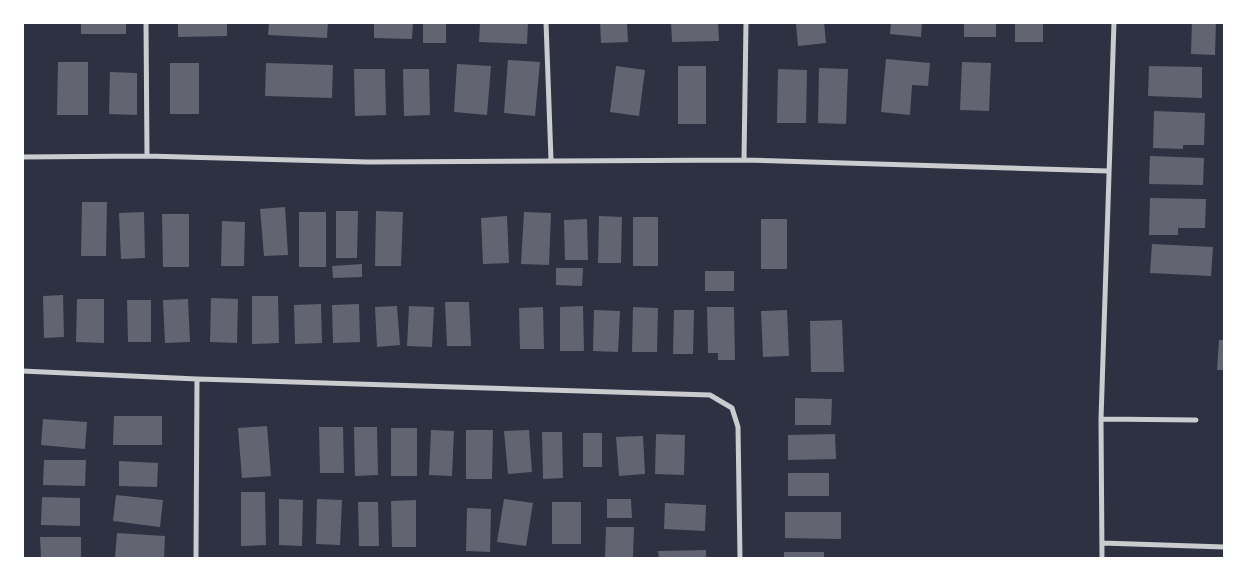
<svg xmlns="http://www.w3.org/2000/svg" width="1247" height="581" font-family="'Exo 2',sans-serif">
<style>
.building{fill:#626471}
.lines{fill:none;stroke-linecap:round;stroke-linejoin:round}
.minor{stroke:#caccd0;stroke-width:5}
</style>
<rect width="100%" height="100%" fill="#2d3142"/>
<path class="building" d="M 81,22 L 126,22 L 126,34 L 81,34 Z
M 178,22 L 227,22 L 227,36 L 178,37 Z
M 269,22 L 328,22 L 327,38 L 268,35 Z
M 374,22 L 413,22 L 412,39 L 374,38 Z
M 423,22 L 446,22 L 446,43 L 423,43 Z
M 480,22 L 528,22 L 527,44 L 479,42 Z
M 600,22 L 627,22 L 628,42 L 601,43 Z
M 671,22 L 718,22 L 719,41 L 672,42 Z
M 819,22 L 824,22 L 826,43 L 798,46 L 796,24 Z
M 891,22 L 922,22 L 921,37 L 890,34 Z
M 964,22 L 996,22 L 996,37 L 964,37 Z
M 1015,22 L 1043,22 L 1043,42 L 1015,42 Z
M 1192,22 L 1216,22 L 1215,55 L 1191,54 Z
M 886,59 L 930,63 L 928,86 L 912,85 L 910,115 L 881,112 Z
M 508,60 L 540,62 L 535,116 L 504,113 Z
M 58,62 L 88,62 L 88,115 L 57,115 Z
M 962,62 L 991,63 L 989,111 L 960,110 Z
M 170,63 L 199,63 L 199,114 L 170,114 Z
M 266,63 L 333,65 L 332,98 L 265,96 Z
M 457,64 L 491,66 L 487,115 L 454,112 Z
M 616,66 L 645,70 L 639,116 L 610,112 Z
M 678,66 L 706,66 L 706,124 L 678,124 Z
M 1149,66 L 1202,67 L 1202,98 L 1148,96 Z
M 819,68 L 848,69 L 846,124 L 818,123 Z
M 354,69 L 385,69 L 386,115 L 355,116 Z
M 403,69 L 429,69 L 430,115 L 404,116 Z
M 778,69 L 807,70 L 806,123 L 777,123 Z
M 110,72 L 137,73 L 137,115 L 109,114 Z
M 1154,111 L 1205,113 L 1204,145 L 1183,145 L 1183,149 L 1153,148 Z
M 1150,156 L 1204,158 L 1203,185 L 1149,184 Z
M 1150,198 L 1206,199 L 1205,228 L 1178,228 L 1178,235 L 1149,235 Z
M 82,202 L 107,202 L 106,256 L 81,256 Z
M 285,207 L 288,255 L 264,256 L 260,209 Z
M 336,211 L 358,211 L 357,258 L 336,258 Z
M 376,211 L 403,212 L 401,266 L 375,266 Z
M 144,212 L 145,258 L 121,259 L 119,213 Z
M 299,212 L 326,212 L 326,267 L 299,267 Z
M 524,212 L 551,213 L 549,265 L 521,264 Z
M 162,214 L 189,214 L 189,267 L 163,267 Z
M 507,216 L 509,263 L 483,264 L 481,218 Z
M 599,216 L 622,217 L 621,263 L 598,263 Z
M 633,217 L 658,217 L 658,266 L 633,266 Z
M 587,219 L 588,260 L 565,260 L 564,220 Z
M 761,219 L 787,219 L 787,269 L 761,269 Z
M 222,221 L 245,222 L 244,266 L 221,266 Z
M 1152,244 L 1213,247 L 1211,276 L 1150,273 Z
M 362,264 L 362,277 L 333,278 L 332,266 Z
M 556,268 L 583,268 L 582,286 L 556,285 Z
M 705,271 L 734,271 L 734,291 L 705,291 Z
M 63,295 L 64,337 L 44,338 L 43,296 Z
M 252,296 L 278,296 L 279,343 L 252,344 Z
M 211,298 L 238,299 L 237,343 L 210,342 Z
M 77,299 L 104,299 L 104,343 L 76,342 Z
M 188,299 L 190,342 L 165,343 L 163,300 Z
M 127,300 L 151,300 L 151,342 L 128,342 Z
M 445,302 L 469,302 L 471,346 L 447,346 Z
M 321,304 L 322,343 L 295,344 L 294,305 Z
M 359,304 L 360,342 L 333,343 L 332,305 Z
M 397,306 L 400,345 L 377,347 L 375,307 Z
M 409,306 L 434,307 L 432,347 L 407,346 Z
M 583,306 L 584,351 L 560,351 L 560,307 Z
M 543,307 L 544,349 L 520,349 L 519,308 Z
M 633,307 L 658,308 L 657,352 L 632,352 Z
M 707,307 L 734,307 L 735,360 L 718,360 L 718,353 L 708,353 Z
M 594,310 L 620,311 L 618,352 L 593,351 Z
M 674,310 L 694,310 L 693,354 L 673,354 Z
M 787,310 L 789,356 L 763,357 L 761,311 Z
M 842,320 L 844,372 L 811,372 L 810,321 Z
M 1219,340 L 1224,340 L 1224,370 L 1217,370 Z
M 795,398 L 832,399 L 831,425 L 795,425 Z
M 114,416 L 162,416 L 162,445 L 113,445 Z
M 43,419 L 87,422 L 85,449 L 41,445 Z
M 267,426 L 271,476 L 242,478 L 238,428 Z
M 319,427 L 343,427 L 344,473 L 320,473 Z
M 354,427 L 377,427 L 378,475 L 355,476 Z
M 391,428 L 417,428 L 417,476 L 391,476 Z
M 431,430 L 454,431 L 452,476 L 429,475 Z
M 466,430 L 493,430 L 492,479 L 466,479 Z
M 529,430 L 532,472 L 508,474 L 504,431 Z
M 542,432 L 562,432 L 563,478 L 543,479 Z
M 583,433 L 602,433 L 602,467 L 583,467 Z
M 656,434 L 685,435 L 684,475 L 655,474 Z
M 835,434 L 836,459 L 788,460 L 788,435 Z
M 643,436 L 645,474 L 619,476 L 616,437 Z
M 44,460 L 86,460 L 85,486 L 43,485 Z
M 119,461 L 158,463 L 157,487 L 119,486 Z
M 788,473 L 829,473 L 829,496 L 788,496 Z
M 241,492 L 265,492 L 266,545 L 241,546 Z
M 116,495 L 163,500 L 160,527 L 113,521 Z
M 42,497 L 80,498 L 80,526 L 41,525 Z
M 279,499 L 303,500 L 302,546 L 279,545 Z
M 317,499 L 342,500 L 340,545 L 316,544 Z
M 504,499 L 533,503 L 526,546 L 497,542 Z
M 607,499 L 631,499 L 632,518 L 607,518 Z
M 416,500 L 416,547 L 392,547 L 391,501 Z
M 358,502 L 378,502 L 379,546 L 359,546 Z
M 552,502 L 581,502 L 581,544 L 552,544 Z
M 665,503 L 706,505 L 705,531 L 664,529 Z
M 467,508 L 491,509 L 490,552 L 466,551 Z
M 785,512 L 841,512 L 841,539 L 785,538 Z
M 606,527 L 634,527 L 633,558 L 605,558 Z
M 117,533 L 165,536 L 164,558 L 115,558 Z
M 40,537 L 81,537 L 81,558 L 41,558 Z
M 706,550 L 706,558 L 659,558 L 658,551 Z
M 784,552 L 824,552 L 824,558 L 784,558 Z"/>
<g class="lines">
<path class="minor" d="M 146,22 L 147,156
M 546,22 L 551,160
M 22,157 L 147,156 L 368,162 L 744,160 L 1108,171
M 744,160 L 746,22
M 22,371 L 197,379 L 710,395 L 732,408 L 738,427 L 740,558
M 1101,419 L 1196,420
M 1102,543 L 1224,547
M 196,558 L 197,379
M 1102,558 L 1101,419 L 1114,22"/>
</g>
<rect width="1247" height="581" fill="none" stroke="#ffffff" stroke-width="48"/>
</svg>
